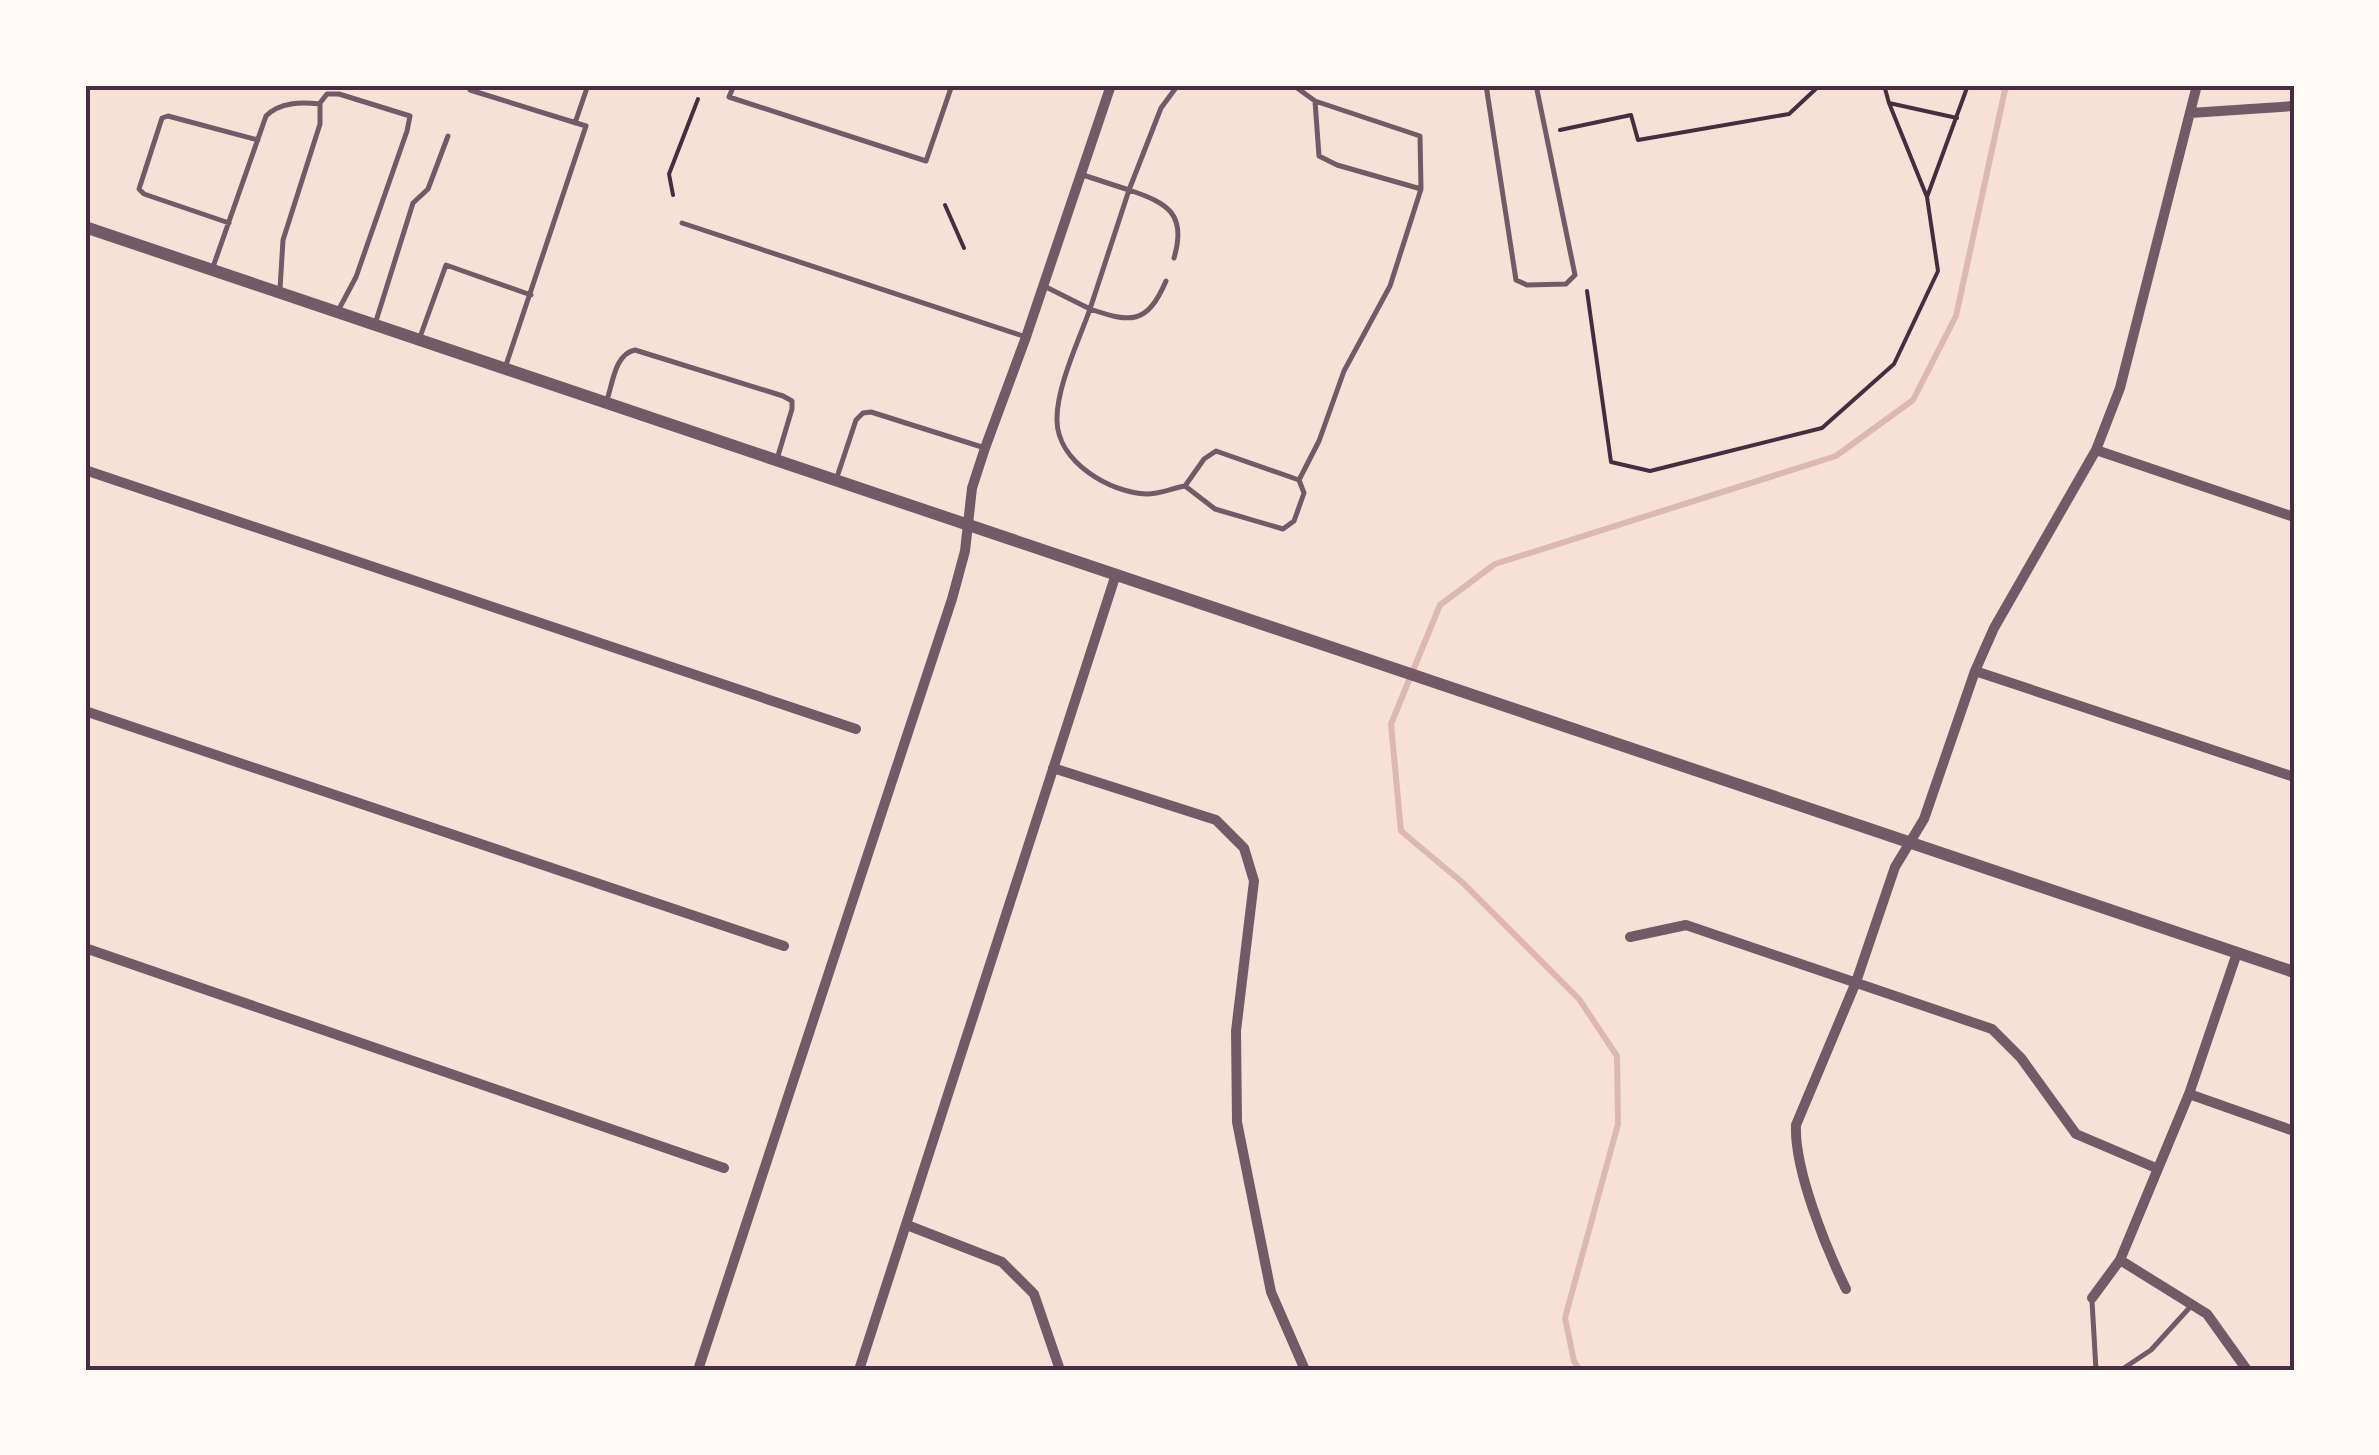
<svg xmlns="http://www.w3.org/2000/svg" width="2379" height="1455" font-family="Karla,sans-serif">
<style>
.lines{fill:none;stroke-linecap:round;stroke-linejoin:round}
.stream{stroke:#dcb8b0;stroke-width:6}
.path{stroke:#4a2c40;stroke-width:4}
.service{stroke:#755966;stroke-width:5}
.minor{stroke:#755966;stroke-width:10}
.tertiary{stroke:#755966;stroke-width:12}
.neatline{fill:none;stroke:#4a2c40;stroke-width:4}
</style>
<rect width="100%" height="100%" fill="#f7e1d7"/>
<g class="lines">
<path class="stream" d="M 1580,1370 L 1574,1361 L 1565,1318 L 1618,1124 L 1617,1056 L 1579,999 L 1463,883 L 1401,831 L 1391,724 L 1440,605 L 1495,564 L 1836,456 L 1913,400 L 1956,316 L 2006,85"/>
<path class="path" d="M 1884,85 L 1889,103
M 1560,130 L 1631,115 L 1638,140 L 1789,114 L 1820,85
M 673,195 L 669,174 L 698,99
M 1927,197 L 1889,103 L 1957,118
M 945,205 L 964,248
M 1587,291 L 1611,462 L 1650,471 L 1822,428 L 1894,364 L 1938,271 L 1927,197 L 1968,85"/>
<path class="service" d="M 472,85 L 470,90 L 586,126 L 506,365
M 734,85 L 729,97 L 926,161 L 952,85
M 1293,85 L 1315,101 L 1420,136 L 1421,189 L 1337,165 L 1319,156 L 1315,101
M 1486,85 L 1516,280 L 1527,285 L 1566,284 L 1575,275 L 1536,85
M 320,103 L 327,94 L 339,94 L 410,116 L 407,131 L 356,277 L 339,309
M 575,123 L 588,85
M 1083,175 L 1129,190 L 1090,309 C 1131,323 1147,325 1166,281
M 229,223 L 144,194 L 139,189 L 162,118 L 168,116 L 258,140
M 682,223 L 1023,336
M 1174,258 C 1187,214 1168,203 1129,190 L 1161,108 L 1178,85
M 213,267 L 266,116 C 280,102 301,102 320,104 L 320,124 L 283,240 L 280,289
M 1044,286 L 1090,309 C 1079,340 1056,388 1057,421 C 1058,462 1110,493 1147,494 C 1159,494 1173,488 1185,486 L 1204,459 L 1216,451 L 1299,480 L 1304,493 L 1294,521 L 1283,529 L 1215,509 L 1185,486
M 376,321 L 413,203 L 428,189 L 448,136
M 420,337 L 446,265 L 531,295
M 607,400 C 613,382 615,354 635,350 L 783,396 L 792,401 L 792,409 L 777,459
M 837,477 L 856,420 L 863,413 L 871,412 L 985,448
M 1299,480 L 1319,441 L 1344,371 L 1390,286 L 1421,189
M 2092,1301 L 2096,1370
M 2121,1370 L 2151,1350 L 2192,1305"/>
<path class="minor" d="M 2190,113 L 2294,106
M 2096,450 L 2294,517
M 85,470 L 856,729
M 1975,671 L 2294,777
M 85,711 L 784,946
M 1053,768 L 1216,820 L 1244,848 L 1254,881 L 1236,1031 L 1237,1122 L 1271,1292 L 1305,1370
M 1630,937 L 1686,925 L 1992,1029 L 2021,1058 L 2076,1134 L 2156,1168
M 85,948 L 724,1168
M 2189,1094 L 2294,1131
M 907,1225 L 1002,1262 L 1034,1294 L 1060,1370
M 2120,1260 L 2207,1314 L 2247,1370
M 1846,1289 C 1826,1248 1794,1169 1796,1125 L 1856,982 L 1895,867 L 1924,819 L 1975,671 L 1994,628 L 2096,450 L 2120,388 L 2197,85
M 2092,1298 L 2120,1260 L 2189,1094 L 2237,953
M 698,1370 L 952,599 L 965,551 L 972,488 L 985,448 L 1026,337 L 1111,85
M 859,1370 L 1116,574"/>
<path class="tertiary" d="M 85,227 L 2294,972"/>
</g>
<rect width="2379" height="1455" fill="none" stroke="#fffaf5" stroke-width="175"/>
<rect x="88" y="88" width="2204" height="1280" class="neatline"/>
</svg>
